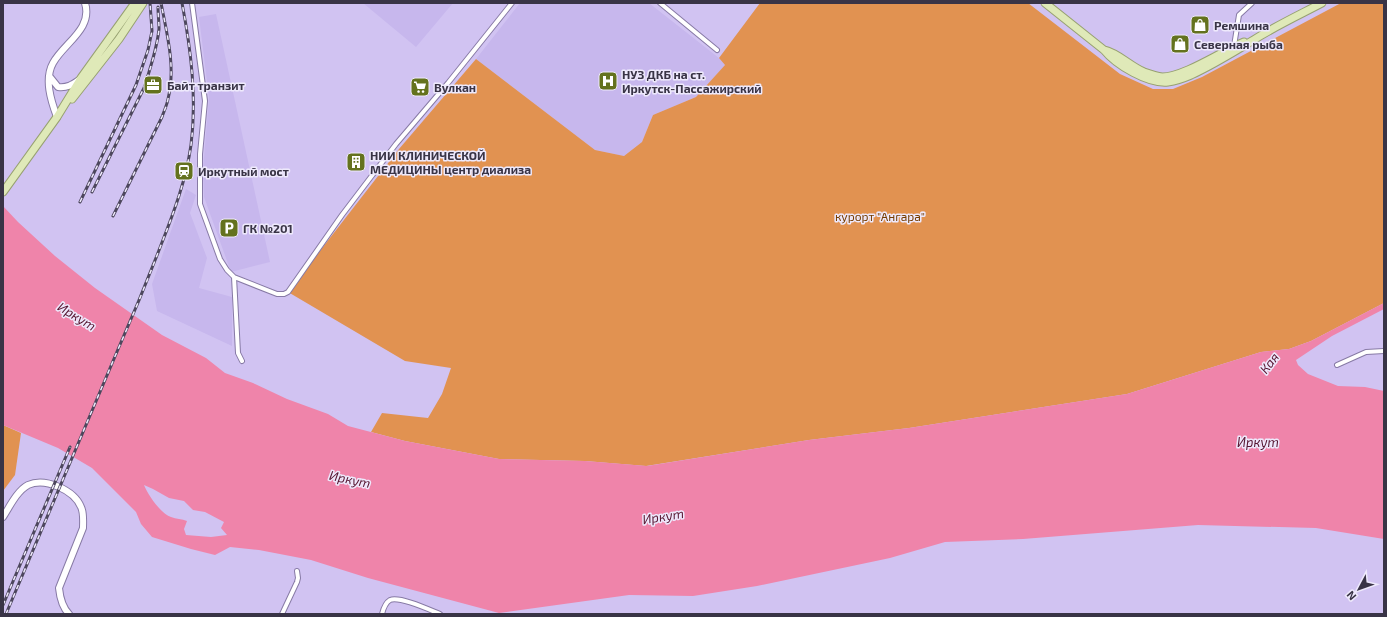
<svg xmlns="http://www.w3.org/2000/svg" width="1387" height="617" font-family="'Exo 2',sans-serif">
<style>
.built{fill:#c7b7ed}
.green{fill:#e19251}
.water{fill:#ef84aa;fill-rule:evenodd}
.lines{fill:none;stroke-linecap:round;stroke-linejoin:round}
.street-casing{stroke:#877aa5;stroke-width:6}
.secondary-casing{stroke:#877aa5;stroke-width:8}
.primary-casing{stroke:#97a171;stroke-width:9}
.street{stroke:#fff;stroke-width:4}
.secondary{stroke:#fff;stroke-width:6}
.primary{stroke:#dfe9b8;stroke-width:7}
.rail-casing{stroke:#4d475d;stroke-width:3}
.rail{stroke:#eee9fc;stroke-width:1.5;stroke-dasharray:4.5;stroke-linecap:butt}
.labels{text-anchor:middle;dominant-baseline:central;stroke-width:3;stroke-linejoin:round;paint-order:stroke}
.poi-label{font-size:12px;font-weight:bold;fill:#393446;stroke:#eee9fc;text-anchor:start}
.park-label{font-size:12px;fill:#743c00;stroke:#eee9fc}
.water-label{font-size:13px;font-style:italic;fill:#571531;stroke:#eee9fc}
</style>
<rect width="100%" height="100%" fill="#d1c3f2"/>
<path class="built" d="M 363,3 L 453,3 L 416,47 Z
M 520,3 L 649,3 L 719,58 L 725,65 L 696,97 L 653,115 L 642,142 L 624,156 L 595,150 L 476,59 Z
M 216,14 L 270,262 L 231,272 L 204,197 L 203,169 L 209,98 L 199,17 Z
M 186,189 L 196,195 L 190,213 L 207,258 L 199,288 L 232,297 L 232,346 L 157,311 L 152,284 Z"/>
<path class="green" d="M 760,3 L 1028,3 L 1120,74 L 1153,89 L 1173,89 L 1202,77 L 1341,3 L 1384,3 L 1384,303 L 1311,341 L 1289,349 L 1261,352 L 1127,394 L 909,428 L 809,440 L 646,466 L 585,461 L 499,459 L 405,441 L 371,432 L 382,413 L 428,418 L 442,394 L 451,368 L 405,361 L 288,292 L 399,149 L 476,59 L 595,150 L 624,156 L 642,142 L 653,115 L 696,97 L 725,65 L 719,58 Z
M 3,425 L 21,433 L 15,475 L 3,491 Z"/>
<path class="water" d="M 3,206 L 18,222 L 55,256 L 95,288 L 162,335 L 206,358 L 225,373 L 253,383 L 287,399 L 328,414 L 348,426 L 405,441 L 499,459 L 585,461 L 647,466 L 809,440 L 909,428 L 1127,394 L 1261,352 L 1289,349 L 1311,341 L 1384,303 L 1384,309 L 1332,336 L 1296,360 L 1298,365 L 1308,374 L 1338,386 L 1365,387 L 1384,391 L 1384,539 L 1316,528 L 1198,525 L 1023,539 L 945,542 L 890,558 L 757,586 L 693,596 L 629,595 L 499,613 L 368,578 L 311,560 L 259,550 L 230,547 L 215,555 L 191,549 L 152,537 L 141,524 L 136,512 L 92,468 L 58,448 L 3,425 ZM 144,485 L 153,489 L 169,498 L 184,501 L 193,510 L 205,512 L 224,522 L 221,528 L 227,535 L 211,537 L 186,535 L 184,529 L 187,521 C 182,519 176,519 171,517 C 161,514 148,495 144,485 Z"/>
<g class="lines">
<g class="street-casing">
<path id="street" d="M 192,3 L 205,101 L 200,154 L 200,204 L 220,259 L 227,270 L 234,277 L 277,294 L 284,294 L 288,292 L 342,215 L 396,144 L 448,83 L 512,3
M 660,3 L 717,50
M 1234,46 L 1239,15 L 1252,3
M 234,277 L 238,353 L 242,361
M 1337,365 L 1366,352 L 1384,351
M 282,614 L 297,582 L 298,578 L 297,571
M 382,614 C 383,610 385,603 390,600 C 400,596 430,610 440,614"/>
</g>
<g class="secondary-casing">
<path id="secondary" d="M 50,77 L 58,87 C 67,88 72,85 79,80
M 57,117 C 51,101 44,79 53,63 C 64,43 93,29 85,3
M 3,517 C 10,506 17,491 28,485 C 45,477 74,490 81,507 C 84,513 83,522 83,528 L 59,588 C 60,598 62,607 69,614"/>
</g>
<g class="primary-casing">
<path id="primary" d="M 1045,3 L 1104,50 C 1116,65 1148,84 1168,82 C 1175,81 1184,78 1191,75 C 1215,64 1237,50 1260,36 C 1280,24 1301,14 1322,3
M 1104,50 C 1118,53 1130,66 1144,72 C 1150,74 1156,76 1162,77 C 1184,77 1222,51 1244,42
M 72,99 L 119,39 L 143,3
M 3,192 L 57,117 L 81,78 L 135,3"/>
</g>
<use href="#street" class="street"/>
<use href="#secondary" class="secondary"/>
<use href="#primary" class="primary"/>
<g class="rail-casing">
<path id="rail" d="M 92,192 L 144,88 C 150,69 157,49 159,29 C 159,22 158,14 158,7
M 80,202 L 136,85 L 148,50 L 152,31 L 150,3
M 113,216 L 162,117 C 164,111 167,105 168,99 C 176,68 167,34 161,3
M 3,605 L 70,447
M 6,614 C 44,525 81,436 119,347 C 134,313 148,279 161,245 C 174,212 186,180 191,145 C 197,98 191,50 182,3"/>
</g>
<use href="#rail" class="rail"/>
</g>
<defs>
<g id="shop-square" transform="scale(1)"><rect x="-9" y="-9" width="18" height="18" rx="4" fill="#64721e" stroke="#eee9fc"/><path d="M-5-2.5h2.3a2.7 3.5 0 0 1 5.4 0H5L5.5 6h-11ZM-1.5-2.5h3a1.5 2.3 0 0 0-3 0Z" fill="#fff"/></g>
<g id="hospital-square" transform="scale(1)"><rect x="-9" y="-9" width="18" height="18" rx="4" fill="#64721e" stroke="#eee9fc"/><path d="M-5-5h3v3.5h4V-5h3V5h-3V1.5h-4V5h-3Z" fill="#fff"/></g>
<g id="office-square" transform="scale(1)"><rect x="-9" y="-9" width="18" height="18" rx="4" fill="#64721e" stroke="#eee9fc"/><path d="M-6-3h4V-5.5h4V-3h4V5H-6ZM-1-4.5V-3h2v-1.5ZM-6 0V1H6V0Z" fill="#fff"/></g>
<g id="supermarket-square" transform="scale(1)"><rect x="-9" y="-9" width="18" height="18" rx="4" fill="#64721e" stroke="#eee9fc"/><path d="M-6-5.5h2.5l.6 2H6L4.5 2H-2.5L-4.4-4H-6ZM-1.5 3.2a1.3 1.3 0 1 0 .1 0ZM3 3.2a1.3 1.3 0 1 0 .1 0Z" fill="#fff"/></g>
<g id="building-square" transform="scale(1)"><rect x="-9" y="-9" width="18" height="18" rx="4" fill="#64721e" stroke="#eee9fc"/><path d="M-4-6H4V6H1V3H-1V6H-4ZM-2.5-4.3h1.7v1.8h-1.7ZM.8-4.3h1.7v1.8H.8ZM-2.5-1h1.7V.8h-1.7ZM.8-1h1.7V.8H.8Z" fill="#fff"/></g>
<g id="station-square" transform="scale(1)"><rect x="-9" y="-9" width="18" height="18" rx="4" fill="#64721e" stroke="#eee9fc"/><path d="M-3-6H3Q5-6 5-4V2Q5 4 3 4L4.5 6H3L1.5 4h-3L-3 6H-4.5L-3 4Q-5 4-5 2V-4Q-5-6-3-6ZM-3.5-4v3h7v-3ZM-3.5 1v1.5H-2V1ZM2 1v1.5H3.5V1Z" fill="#fff"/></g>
<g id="parking-square" transform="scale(1)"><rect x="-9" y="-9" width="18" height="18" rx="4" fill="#64721e" stroke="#eee9fc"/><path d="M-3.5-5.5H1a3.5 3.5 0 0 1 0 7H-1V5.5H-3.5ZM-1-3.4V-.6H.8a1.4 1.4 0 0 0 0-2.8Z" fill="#fff"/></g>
</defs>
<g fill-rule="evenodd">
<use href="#shop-square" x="1200" y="25"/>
<use href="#shop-square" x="1180" y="44"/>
<use href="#hospital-square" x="608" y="81"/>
<use href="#office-square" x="153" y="85"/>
<use href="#supermarket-square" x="420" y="87"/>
<use href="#building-square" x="356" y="162"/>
<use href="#station-square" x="184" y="171"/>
<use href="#parking-square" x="229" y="228"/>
</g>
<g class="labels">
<g class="poi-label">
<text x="1214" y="25">Ремшина</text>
<text x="1194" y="44">Северная рыба</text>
<text x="622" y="74">НУЗ ДКБ на ст.<tspan x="622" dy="14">Иркутск-Пассажирский</tspan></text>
<text x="167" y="85">Байт транзит</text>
<text x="434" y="87">Вулкан</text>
<text x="370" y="155">НИИ КЛИНИЧЕСКОЙ<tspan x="370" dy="14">МЕДИЦИНЫ центр диализа</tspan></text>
<text x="198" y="171">Иркутный мост</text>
<text x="243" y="228">ГК №201</text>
</g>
<g class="park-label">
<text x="880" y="216">курорт "Ангара"</text>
</g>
<g class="water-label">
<text transform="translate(77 316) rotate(32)">Иркут</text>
<text transform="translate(1269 363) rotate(-52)">Кая</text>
<text x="1258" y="442">Иркут</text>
<text transform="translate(350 479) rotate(12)">Иркут</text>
<text transform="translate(663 516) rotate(-9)">Иркут</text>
</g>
</g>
<rect width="1387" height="617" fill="none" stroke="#393446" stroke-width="8"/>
<g transform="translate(1359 589) rotate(229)" stroke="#eee9fc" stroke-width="3" paint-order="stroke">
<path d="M0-3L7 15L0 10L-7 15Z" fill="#393446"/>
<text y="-6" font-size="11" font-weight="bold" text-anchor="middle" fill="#393446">N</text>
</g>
</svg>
